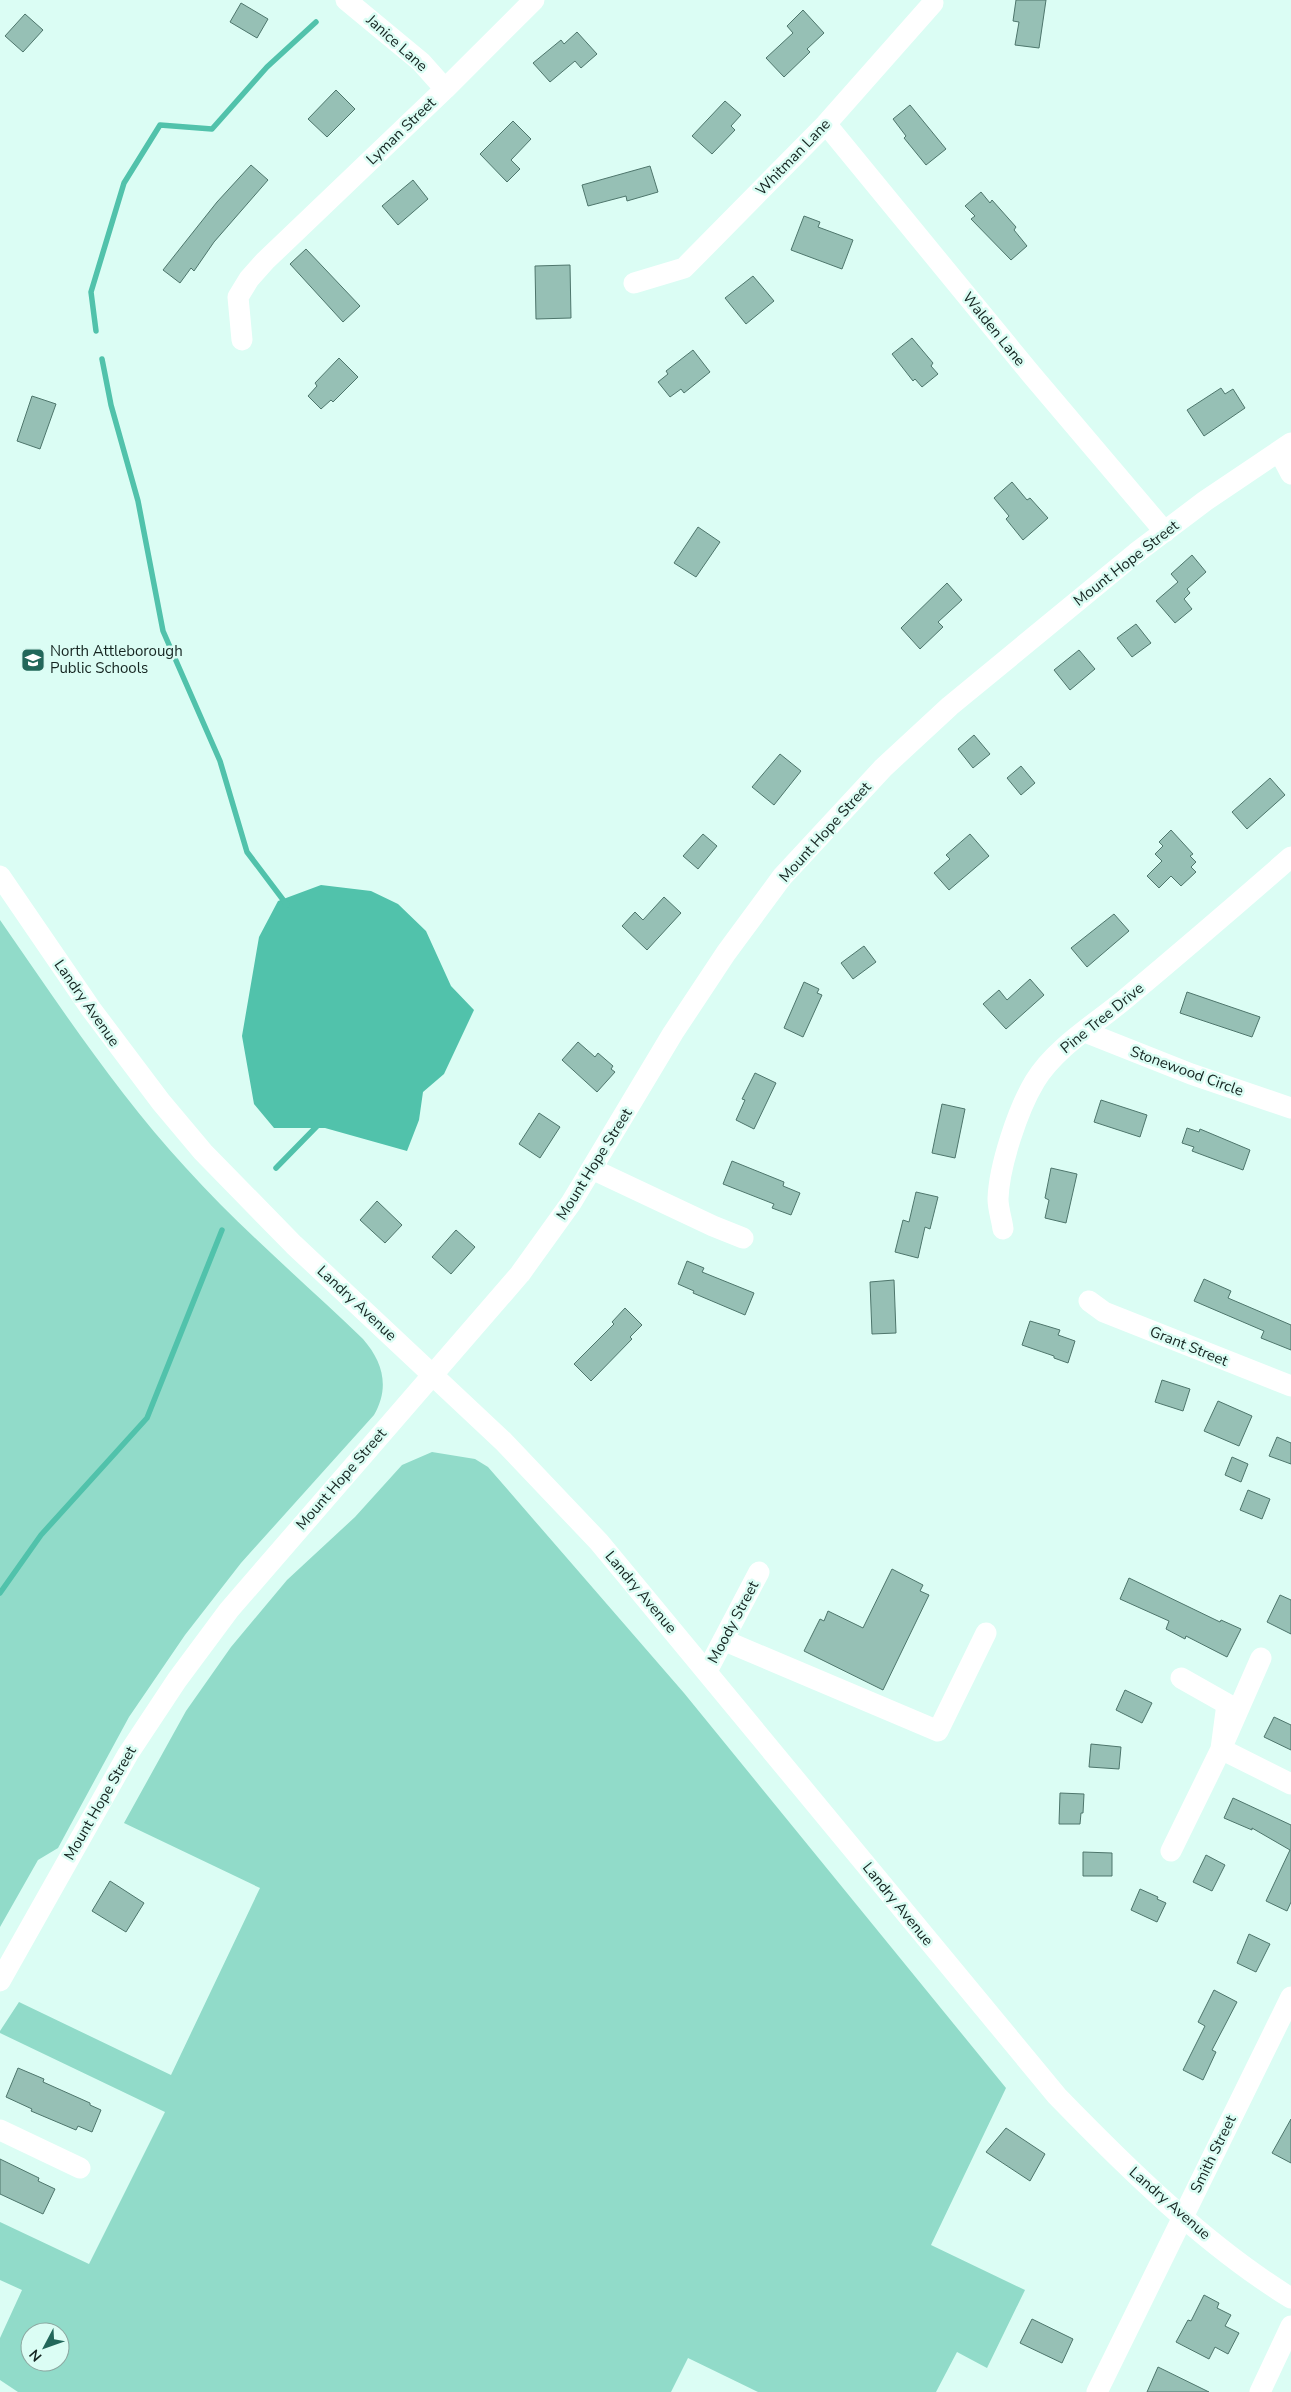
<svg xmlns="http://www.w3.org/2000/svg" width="1291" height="2392" font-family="'Nunito Sans',sans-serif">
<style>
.green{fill:#91dbc9;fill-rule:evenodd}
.water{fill:#51c2ab}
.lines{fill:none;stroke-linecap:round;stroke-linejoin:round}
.stream{stroke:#51c2ab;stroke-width:5.5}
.building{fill:#96c0b5;stroke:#4e766c}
.minor{stroke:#fff;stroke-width:21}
.labels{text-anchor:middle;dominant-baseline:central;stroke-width:5;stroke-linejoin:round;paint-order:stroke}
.street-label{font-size:15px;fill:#152521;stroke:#dbfdf4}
.poi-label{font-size:15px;fill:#152521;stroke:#dbfdf4;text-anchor:start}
</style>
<rect width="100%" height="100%" fill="#dbfdf4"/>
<path class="green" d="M 0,920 C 59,1005 116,1092 186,1168 C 241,1229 304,1282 363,1339 C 383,1362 390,1387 374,1415 L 241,1563 L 185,1635 L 129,1717 L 58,1848 L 38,1860 L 0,1927 Z
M 432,1452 L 475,1459 L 488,1467 L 684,1693 L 1006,2088 L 931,2245 L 1025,2290 L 987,2368 L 957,2352 L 936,2392 L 758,2392 L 688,2358 L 671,2392 L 18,2392 L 0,2380 L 0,2338 L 22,2290 L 0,2280 L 0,2222 L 89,2264 L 165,2112 L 0,2033 L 0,2031 L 19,2002 L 171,2075 L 260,1888 L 124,1823 L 186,1711 L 231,1647 L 287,1580 L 355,1517 L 402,1465 ZM 30,2332 L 60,2332 L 60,2362 L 30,2362 Z"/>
<path class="water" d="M 321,885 L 371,891 L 398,904 L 426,931 L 451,986 L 474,1010 L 444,1074 L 423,1092 L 419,1120 L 407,1151 L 325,1128 L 274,1128 L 254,1104 L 242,1036 L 259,937 L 278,901 Z"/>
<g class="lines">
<path class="stream" d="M 96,331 L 91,292 L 124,183 L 160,125 L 212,129 L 267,67 L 316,22
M 102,359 L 111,405 L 138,501 L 163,631 L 220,761 L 247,852 L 287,905
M 276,1168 L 320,1123
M 0,1593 L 41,1535 L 147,1418 L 222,1230"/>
</g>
<path class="building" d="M 1016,0 L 1046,0 L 1039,48 L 1015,45 L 1019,22 L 1013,21 Z
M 241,3 L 268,19 L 257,38 L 230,22 Z
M 803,10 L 824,33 L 807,49 L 810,52 L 784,77 L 766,58 L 793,33 L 787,26 Z
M 25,14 L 43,30 L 23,52 L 5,36 Z
M 577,32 L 597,54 L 581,68 L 575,61 L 550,82 L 533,63 L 561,40 L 564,44 Z
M 336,90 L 355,109 L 327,137 L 308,119 Z
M 725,101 L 741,115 L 731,126 L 735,130 L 712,154 L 692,136 Z
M 910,105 L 946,149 L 926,165 L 904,138 L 906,136 L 893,119 Z
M 513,121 L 531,139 L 511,160 L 520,169 L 507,182 L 480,154 Z
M 251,165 L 268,180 L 214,242 L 194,271 L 191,268 L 180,283 L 163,270 L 217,202 Z
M 650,166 L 658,192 L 627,201 L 626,196 L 588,206 L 582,185 Z
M 413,180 L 428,199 L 398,225 L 382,206 Z
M 981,192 L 990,203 L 992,200 L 1016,227 L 1014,230 L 1027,246 L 1011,260 L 971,219 L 975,216 L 965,206 Z
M 804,216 L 820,222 L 818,227 L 853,240 L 842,269 L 791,250 Z
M 306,249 L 360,306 L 343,322 L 290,264 Z
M 570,265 L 571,318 L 536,319 L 535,266 Z
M 753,276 L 774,301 L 746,324 L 725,298 Z
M 912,338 L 933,363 L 931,366 L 938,374 L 922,387 L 915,379 L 913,381 L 892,354 Z
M 693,350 L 710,372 L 684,393 L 681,389 L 670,397 L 658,382 L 668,374 L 666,371 Z
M 339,358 L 358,377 L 333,402 L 331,400 L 321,409 L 308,396 L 317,386 L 315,383 Z
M 1221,388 L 1225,394 L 1233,389 L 1245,408 L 1204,436 L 1187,410 Z
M 32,396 L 56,404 L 40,449 L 17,441 Z
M 1012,482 L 1027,500 L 1030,498 L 1048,518 L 1023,540 L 1006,519 L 1009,516 L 994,498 Z
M 698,527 L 720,542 L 696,577 L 674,563 Z
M 1192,555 L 1206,572 L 1187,589 L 1190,593 L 1184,599 L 1192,609 L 1175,623 L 1156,601 L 1178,582 L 1171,574 Z
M 947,583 L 962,600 L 938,622 L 943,627 L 920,649 L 901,628 Z
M 1136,624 L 1151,643 L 1132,657 L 1117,638 Z
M 1079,650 L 1095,669 L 1070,690 L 1054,670 Z
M 974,735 L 990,754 L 973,768 L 958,749 Z
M 780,754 L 801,771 L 774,805 L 752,787 Z
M 1021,766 L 1035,783 L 1021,795 L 1007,778 Z
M 1270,778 L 1285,795 L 1247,829 L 1232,812 Z
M 1171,830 L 1193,854 L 1190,856 L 1196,862 L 1191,867 L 1196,872 L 1181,886 L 1171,876 L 1159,888 L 1147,876 L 1162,861 L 1155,854 L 1163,846 L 1159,842 Z
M 703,834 L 717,846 L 698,869 L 683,856 Z
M 970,834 L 989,856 L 949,890 L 934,873 L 950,859 L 946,855 Z
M 664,897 L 681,913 L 647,950 L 622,926 L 635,912 L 643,920 Z
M 1114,914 L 1129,931 L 1087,967 L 1071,948 Z
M 864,946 L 876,962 L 853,979 L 841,963 Z
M 1030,979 L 1044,995 L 1006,1029 L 983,1004 L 999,990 L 1007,1000 Z
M 804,982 L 819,989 L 817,993 L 822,995 L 803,1037 L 784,1028 Z
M 1187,992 L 1260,1017 L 1252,1037 L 1180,1013 Z
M 578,1042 L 595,1057 L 598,1053 L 613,1066 L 611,1069 L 615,1072 L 597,1092 L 562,1060 Z
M 755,1073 L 776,1083 L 754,1129 L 736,1120 L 745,1100 L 742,1099 Z
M 1101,1100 L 1147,1115 L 1140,1137 L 1094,1122 Z
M 942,1104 L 965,1109 L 955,1158 L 932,1153 Z
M 539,1113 L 560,1127 L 540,1158 L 519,1144 Z
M 1187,1128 L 1199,1132 L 1200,1129 L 1250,1150 L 1243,1170 L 1192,1151 L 1194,1147 L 1182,1143 Z
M 732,1161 L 784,1182 L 783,1186 L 800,1193 L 791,1215 L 772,1208 L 774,1204 L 723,1184 Z
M 1051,1168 L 1077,1174 L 1066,1223 L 1045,1218 L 1049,1200 L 1045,1198 Z
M 916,1192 L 938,1197 L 930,1229 L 925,1227 L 918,1258 L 895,1252 L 903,1220 L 909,1222 Z
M 377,1201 L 402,1225 L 385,1243 L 360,1220 Z
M 456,1230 L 475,1247 L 451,1274 L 432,1257 Z
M 687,1261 L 704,1268 L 702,1272 L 754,1293 L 745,1315 L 693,1293 L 694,1291 L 678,1284 Z
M 1204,1279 L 1231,1291 L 1228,1298 L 1291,1325 L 1291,1350 L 1261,1338 L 1264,1331 L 1194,1301 Z
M 894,1280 L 896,1333 L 872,1334 L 870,1282 Z
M 625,1308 L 642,1325 L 630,1337 L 632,1339 L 591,1381 L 574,1364 L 614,1324 L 612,1322 Z
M 1030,1321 L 1060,1330 L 1058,1335 L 1075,1341 L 1068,1363 L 1054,1358 L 1054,1356 L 1022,1345 Z
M 1162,1380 L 1190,1389 L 1183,1411 L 1155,1402 Z
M 1218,1401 L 1252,1416 L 1239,1446 L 1204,1431 Z
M 1277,1437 L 1291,1443 L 1291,1464 L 1269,1456 Z
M 1232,1457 L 1248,1464 L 1241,1482 L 1225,1475 Z
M 1248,1490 L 1270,1499 L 1262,1519 L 1240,1510 Z
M 892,1569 L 923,1585 L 920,1591 L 929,1595 L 883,1690 L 804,1651 L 820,1619 L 824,1621 L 828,1611 L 863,1628 Z
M 1129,1578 L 1220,1622 L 1221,1620 L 1241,1629 L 1227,1657 L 1186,1636 L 1185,1639 L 1166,1629 L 1169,1621 L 1120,1599 Z
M 1280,1595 L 1291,1600 L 1291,1634 L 1267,1622 Z
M 1125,1690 L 1152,1703 L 1142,1723 L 1116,1710 Z
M 1274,1717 L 1291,1725 L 1291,1750 L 1264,1737 Z
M 1091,1744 L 1121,1747 L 1119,1769 L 1089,1767 Z
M 1060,1793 L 1084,1794 L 1083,1813 L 1081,1813 L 1080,1824 L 1059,1824 Z
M 1233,1798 L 1291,1825 L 1291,1902 L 1287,1911 L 1266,1901 L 1290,1850 L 1252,1828 L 1252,1830 L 1224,1818 Z
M 1083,1852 L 1112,1853 L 1112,1876 L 1083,1876 Z
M 1206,1855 L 1225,1865 L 1212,1891 L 1193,1882 Z
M 110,1881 L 144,1903 L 126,1932 L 92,1911 Z
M 1140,1889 L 1158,1897 L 1157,1899 L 1166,1903 L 1157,1922 L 1131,1910 Z
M 1249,1934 L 1270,1944 L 1256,1972 L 1237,1963 Z
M 1214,1990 L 1237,2002 L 1212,2050 L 1216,2052 L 1203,2080 L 1183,2070 L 1205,2026 L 1198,2022 Z
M 18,2068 L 44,2079 L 43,2082 L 90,2103 L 90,2105 L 101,2110 L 92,2132 L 78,2126 L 76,2130 L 31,2111 L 32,2109 L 6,2097 Z
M 1291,2119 L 1291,2163 L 1272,2153 Z
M 1006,2128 L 1045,2154 L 1030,2181 L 986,2152 Z
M 0,2159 L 39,2178 L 38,2181 L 55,2189 L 43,2214 L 0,2194 Z
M 1204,2295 L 1219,2303 L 1217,2308 L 1231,2315 L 1225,2326 L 1239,2333 L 1228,2354 L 1215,2347 L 1209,2359 L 1176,2342 L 1188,2320 L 1191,2321 Z
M 1032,2319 L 1073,2339 L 1062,2363 L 1020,2343 Z
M 1158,2367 L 1209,2392 L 1147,2392 Z"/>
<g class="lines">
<path class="minor" d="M 346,0 L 421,62 L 445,89
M 826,124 L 1031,374 L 1165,532
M 634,283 L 684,268 L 826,124 L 933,3
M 242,340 L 238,297 L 249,279 L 265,261 L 445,89 L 534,0
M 1279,451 L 1291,474
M 0,876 L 91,1009 L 161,1102 L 203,1152 L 294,1245 L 503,1441 L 599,1542 L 1057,2096 C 1126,2167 1206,2246 1291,2298
M 1085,1032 L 1191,1074 L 1291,1108
M 592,1169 L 713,1226 L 743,1238
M 1003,1229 C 1002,1220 998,1209 998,1199 C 999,1166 1018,1109 1035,1081 C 1055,1048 1095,1024 1124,1000 C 1180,953 1236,905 1291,857
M 1089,1301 L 1104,1312 L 1291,1386
M 723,1640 L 938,1731 L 986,1633
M 707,1671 L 759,1572
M 1181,1678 L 1227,1704 L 1221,1749 L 1291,1784
M 1171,1851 L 1221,1749 L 1261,1658
M 0,1981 L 128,1754 L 177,1680 L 229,1610 L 520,1274 L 571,1203 L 673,1033 L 726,953 L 782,877 L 883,768 L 950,706 L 1136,553 L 1205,501 L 1291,443
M 0,2130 L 80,2168
M 1097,2392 L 1291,1997
M 1260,2392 L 1291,2326"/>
</g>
<defs>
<g id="school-square" transform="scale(1.25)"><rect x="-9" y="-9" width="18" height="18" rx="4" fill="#22675a" stroke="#dbfdf4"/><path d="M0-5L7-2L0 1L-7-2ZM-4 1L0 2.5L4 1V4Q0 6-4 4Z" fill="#fff"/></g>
</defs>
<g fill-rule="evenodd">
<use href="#school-square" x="33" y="660"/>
</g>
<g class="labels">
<g class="street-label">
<text transform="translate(397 43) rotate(42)">Janice Lane</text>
<text transform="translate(401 131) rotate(-44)">Lyman Street</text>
<text transform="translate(793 157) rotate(-46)">Whitman Lane</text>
<text transform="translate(994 329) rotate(51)">Walden Lane</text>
<text transform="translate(1126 563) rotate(-38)">Mount Hope Street</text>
<text transform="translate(825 832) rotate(-48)">Mount Hope Street</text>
<text transform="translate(87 1003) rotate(55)">Landry Avenue</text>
<text transform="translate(1102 1018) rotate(-39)">Pine Tree Drive</text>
<text transform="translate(1187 1071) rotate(20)">Stonewood Circle</text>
<text transform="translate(594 1164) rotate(-58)">Mount Hope Street</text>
<text transform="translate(357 1303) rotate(43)">Landry Avenue</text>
<text transform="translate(1189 1346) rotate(22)">Grant Street</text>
<text transform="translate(341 1479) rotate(-49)">Mount Hope Street</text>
<text transform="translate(641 1592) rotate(50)">Landry Avenue</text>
<text transform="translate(733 1622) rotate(-62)">Moody Street</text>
<text transform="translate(100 1803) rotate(-60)">Mount Hope Street</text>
<text transform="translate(898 1904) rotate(51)">Landry Avenue</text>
<text transform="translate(1213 2154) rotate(-64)">Smith Street</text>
<text transform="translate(1170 2203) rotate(41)">Landry Avenue</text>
</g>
<g class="poi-label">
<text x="50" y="651">North Attleborough<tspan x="50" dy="17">Public Schools</tspan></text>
</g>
</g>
<g transform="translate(45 2347) rotate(229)"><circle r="24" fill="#dbfdf4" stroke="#8ca7a0"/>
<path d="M0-4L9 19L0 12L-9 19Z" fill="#22675a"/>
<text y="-8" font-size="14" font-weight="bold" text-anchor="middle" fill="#152521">N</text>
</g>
</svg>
